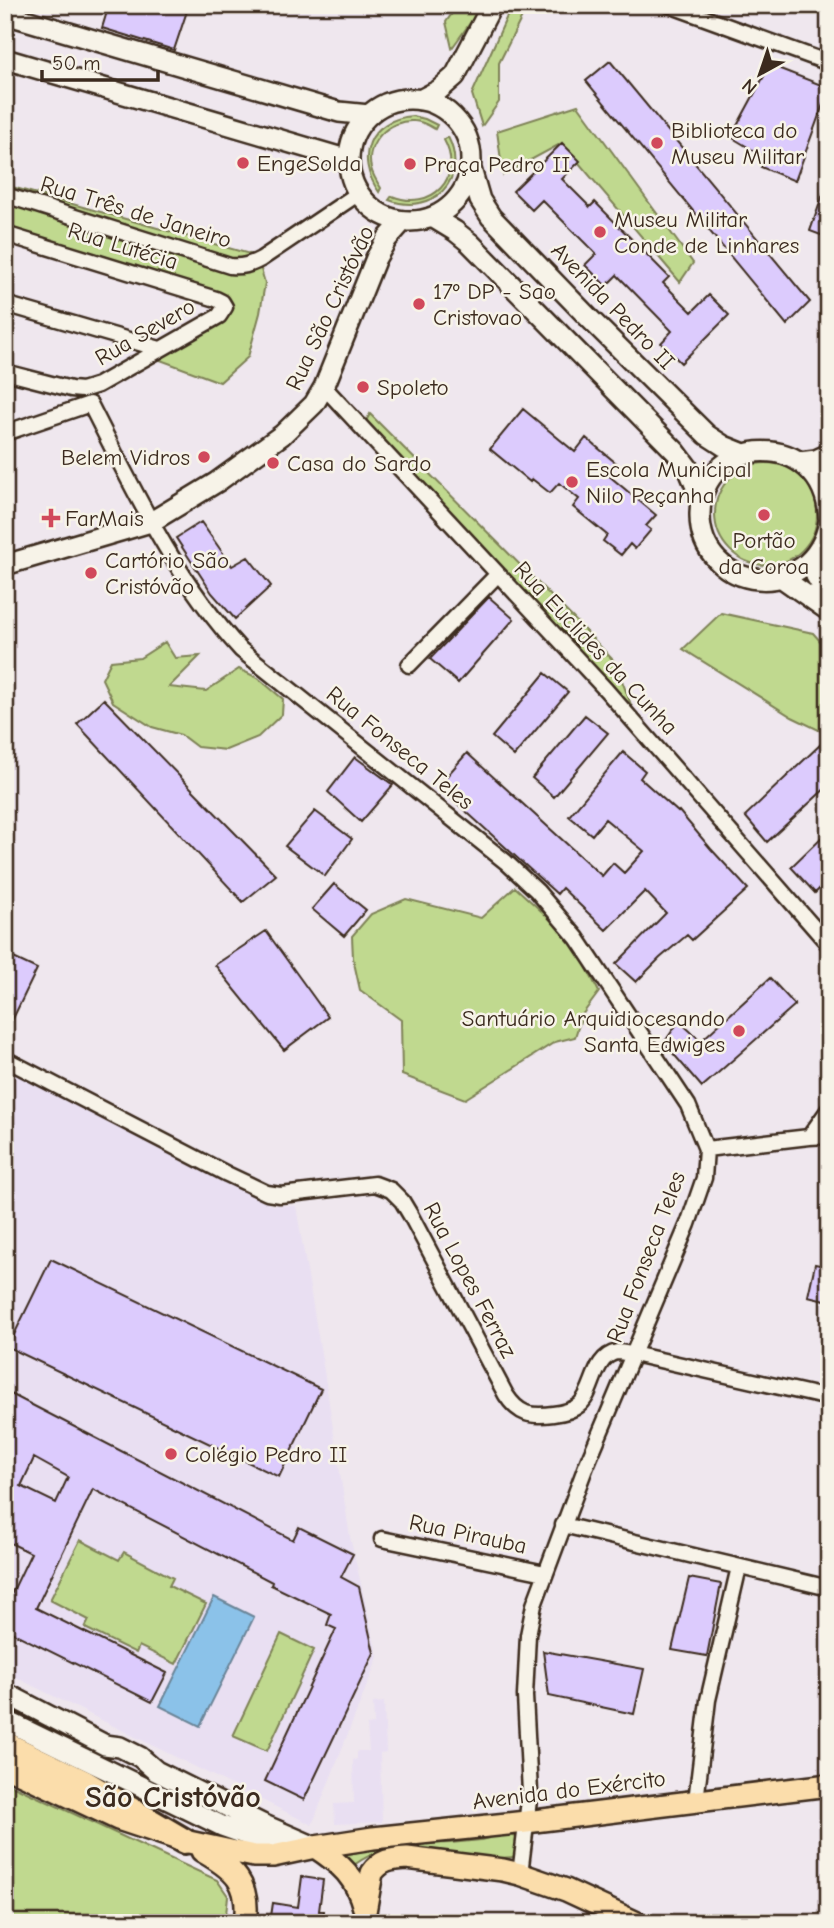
<svg xmlns="http://www.w3.org/2000/svg" width="834" height="1928" font-family="'Comic Neue',sans-serif">
<style>
.built{fill:#e9dff2}
.green{fill:#c0d98f;stroke:#7e8256;stroke-width:2}
.water{fill:#8bc2e9;stroke:#6b8598;stroke-width:2}
.building{fill:#dccbfd;stroke:#3b2a1e;stroke-width:2;fill-rule:evenodd}
.lines{fill:none;stroke-linecap:round;stroke-linejoin:round}
.street-casing{stroke:#3b2a1e;stroke-width:19}
.secondary-casing{stroke:#3b2a1e;stroke-width:24}
.primary-casing{stroke:#3b2a1e;stroke-width:26}
.highway-casing{stroke:#3b2a1e;stroke-width:30}
.street{stroke:#f7f3e8;stroke-width:14}
.secondary{stroke:#f7f3e8;stroke-width:19}
.primary{stroke:#fbddab;stroke-width:21}
.highway{stroke:#fbddab;stroke-width:24}
.poi-dot{fill:#d1495b;stroke:#f7f3e8;stroke-width:2.5}
.labels{text-anchor:middle;dominant-baseline:central;stroke-width:5;stroke-linejoin:round;paint-order:stroke}
.poi-label{font-size:23px;fill:#3b2a1e;stroke:#f7f3e8;text-anchor:start}
.street-label{font-size:23px;fill:#3b2a1e;stroke:#f7f3e8}
.district-label{font-size:30px;font-weight:bold;fill:#3b2a1e;stroke:#f7f3e8}
</style>
<rect width="100%" height="100%" fill="#efe7ee"/>
<filter id="ink" filterUnits="userSpaceOnUse"><feTurbulence type="fractalNoise" baseFrequency=".0143" numOctaves="2"/><feDisplacementMap in="SourceGraphic" scale="14" xChannelSelector="R" yChannelSelector="G"/><feConvolveMatrix kernelMatrix="1 2 1 2 8 2 1 2 1" color-interpolation-filters="sRGB"/></filter>
<g filter="url(#ink)">
<path class="built" d="M 5,1068 L 271,1205 L 296,1206 L 324,1371 L 350,1537 L 378,1657 L 312,1825 L 5,1672 Z
M 384,1702 L 386,1752 L 380,1753 L 382,1822 L 335,1824 L 334,1804 L 354,1803 L 353,1760 L 357,1759 L 357,1751 L 369,1751 L 367,1725 L 374,1724 L 373,1703 Z"/>
<path class="green" d="M 458,5 L 483,5 L 452,48 L 446,22 Z
M 512,5 L 528,5 L 499,63 L 499,102 L 482,126 L 472,94 Z
M 578,105 L 693,263 L 680,282 L 562,143 L 503,175 L 497,131 Z
M 412,116 L 425,119 L 437,125 L 435,129 C 428,125 422,121 414,121 C 389,119 365,143 371,168 C 373,176 377,182 381,188 L 379,192 C 354,157 369,120 412,116 Z
M 448,137 C 470,180 432,216 389,200 L 392,196 C 431,212 465,178 444,140 Z
M 5,185 L 257,256 L 265,283 L 260,313 L 248,357 L 220,382 L 152,357 L 222,303 L 5,233 Z
M 370,414 L 573,618 L 615,662 L 639,726 L 359,433 Z
M715 514a51 51 0 1 1 102 0a51 51 0 1 1-102 0Z
M 721,613 L 813,633 L 829,651 L 829,735 L 792,717 L 683,649 Z
M 165,642 L 175,658 L 200,656 L 169,687 L 206,691 L 239,669 L 258,678 L 283,699 L 282,714 L 258,737 L 226,750 L 197,747 L 181,735 L 152,727 L 113,702 L 102,679 L 111,661 L 140,658 Z
M 515,887 L 572,939 L 599,992 L 582,1015 L 575,1037 L 555,1042 L 465,1099 L 402,1075 L 401,1020 L 360,990 L 353,958 L 352,936 L 371,914 L 406,899 L 481,918 Z
M 80,1540 L 119,1560 L 124,1552 L 173,1578 L 169,1586 L 206,1604 L 176,1664 L 139,1646 L 136,1653 L 85,1628 L 89,1620 L 50,1600 Z
M 281,1634 L 314,1650 L 267,1751 L 233,1736 Z
M 5,1782 L 217,1880 L 228,1896 L 225,1923 L 5,1923 Z
M 503,1834 L 518,1837 L 517,1849 L 513,1857 C 495,1859 478,1858 459,1856 C 436,1852 414,1845 390,1849 C 375,1851 362,1859 351,1867 L 341,1856 L 387,1845 L 450,1843 L 481,1840 Z"/>
<path class="water" d="M 214,1597 L 254,1617 L 200,1726 L 160,1706 Z"/>
<path class="building" d="M 109,5 L 189,5 L 174,50 L 102,28 Z
M 610,61 L 810,302 L 787,325 L 586,81 Z
M 770,65 L 829,88 L 795,181 L 761,167 L 766,158 L 731,137 Z
M 562,143 L 580,161 L 562,179 L 590,207 L 595,202 L 669,277 L 663,283 L 692,312 L 709,295 L 729,315 L 681,363 L 661,343 L 672,331 L 617,275 L 606,286 L 585,265 L 596,254 L 542,200 L 532,210 L 513,191 Z
M 827,183 L 829,183 L 829,238 L 810,231 Z
M 523,409 L 575,452 L 586,438 L 616,463 L 607,474 L 656,515 L 646,526 L 651,530 L 635,549 L 630,544 L 621,555 L 603,541 L 607,535 L 573,507 L 579,499 L 559,483 L 550,493 L 532,479 L 530,482 L 490,449 Z
M 201,522 L 232,566 L 248,557 L 271,586 L 235,619 L 212,593 L 176,538 Z
M 489,597 L 514,619 L 458,683 L 430,659 Z
M 545,673 L 568,692 L 514,756 L 492,737 Z
M 104,699 L 276,875 L 243,902 L 77,724 Z
M 585,715 L 608,733 L 554,797 L 532,778 Z
M 821,744 L 829,752 L 829,785 L 767,842 L 745,816 Z
M 623,752 L 645,771 L 640,778 L 678,812 L 679,811 L 711,849 L 748,889 L 692,940 L 687,935 L 660,958 L 636,982 L 616,964 L 666,913 L 645,891 L 606,930 L 562,888 L 557,894 L 438,786 L 467,753 L 602,876 L 613,863 L 624,873 L 644,851 L 605,819 L 592,835 L 569,816 Z
M 355,757 L 393,785 L 361,822 L 328,792 Z
M 315,811 L 352,839 L 325,876 L 285,846 Z
M 829,830 L 829,880 L 815,893 L 791,867 Z
M 334,884 L 366,910 L 344,936 L 312,909 Z
M 266,931 L 328,1017 L 284,1050 L 215,965 Z
M 5,954 L 37,969 L 5,1035 Z
M 770,978 L 795,1005 L 702,1087 L 664,1043 L 679,1021 L 701,1041 Z
M 51,1259 L 321,1389 L 279,1477 L 8,1347 Z
M 815,1264 L 829,1267 L 829,1301 L 808,1296 Z
M 5,1391 L 293,1540 L 299,1527 L 353,1554 L 341,1577 L 359,1587 L 374,1653 L 304,1800 L 265,1781 L 336,1629 L 327,1625 L 331,1614 L 271,1585 L 272,1582 L 93,1489 L 36,1608 L 167,1673 L 152,1702 L 5,1629 L 5,1592 L 11,1595 L 31,1553 L 6,1541 L 11,1531 L 5,1529 ZM 34,1458 L 68,1477 L 56,1503 L 21,1486 Z
M 689,1578 L 721,1584 L 707,1656 L 672,1650 Z
M 543,1651 L 644,1669 L 634,1714 L 549,1696 Z
M 302,1877 L 323,1880 L 319,1911 L 324,1911 L 323,1923 L 270,1923 L 273,1903 L 298,1907 Z"/>
<g class="lines">
<g class="street-casing">
<path id="street" d="M 669,5 L 829,63
M 5,195 L 230,266 C 242,267 250,265 261,259 L 359,193
M 5,234 L 216,299 L 222,302 L 225,307 L 219,316 L 98,385 L 82,390 L 71,389 L 5,372
M 5,304 L 160,349
M 324,387 L 606,690 L 829,945
M 5,433 L 90,404 C 134,490 175,579 241,650 L 506,862 L 537,891 L 577,938 L 688,1105 L 706,1149 L 704,1178 L 688,1224 L 586,1466 L 534,1605 L 528,1635 L 525,1696 L 530,1792 L 520,1874
M 409,665 L 498,574
M 5,1059 L 227,1174 L 267,1193 L 280,1195 L 290,1194 L 375,1184 L 391,1190 L 402,1201 L 411,1216 L 506,1395 C 519,1415 531,1417 553,1414 C 562,1413 572,1411 579,1405 C 595,1392 592,1357 617,1352 C 621,1352 629,1354 633,1354 L 829,1398
M 809,1137 L 829,1109
M 706,1149 L 809,1137 L 829,1136
M 563,1525 L 829,1588
M 382,1539 L 545,1573
M 696,1801 L 708,1700 L 739,1567"/>
</g>
<g class="secondary-casing">
<path id="secondary" d="M 5,14 L 339,112 L 369,115
M 5,59 L 349,160
M349 160a61 61 0 1 1 122 0a61 61 0 1 1-122 0Z
M 420,100 L 439,90 L 455,76 L 492,5
M 471,169 L 480,200 L 491,217 L 587,316 L 707,435 L 724,446 L 744,454
M 432,217 L 455,231 L 470,243 L 676,452 L 688,468 L 702,501
M 800,462 L 816,460 L 829,454
M 829,518 C 824,427 701,433 700,514 C 699,593 813,606 829,522
M 811,561 L 816,576 L 829,598
M 5,565 L 151,522 L 217,482 L 282,435 L 314,404 L 324,387 L 376,258 L 387,239 L 403,221
M 782,578 L 829,611
M 5,1693 L 105,1745 L 120,1747 L 140,1757 L 156,1771 L 262,1824 L 315,1847
M 5,1720 L 222,1826 L 256,1838 L 289,1843"/>
</g>
<g class="primary-casing">
<path id="primary" d="M 5,1766 L 118,1819 L 184,1841 L 254,1856 L 273,1856 L 315,1847 L 373,1838 L 526,1822 L 829,1785
M 315,1847 C 341,1864 356,1877 364,1908
M 202,1851 C 234,1869 251,1883 245,1923
M 363,1923 L 372,1873 C 381,1860 391,1859 407,1858 L 503,1870 L 520,1874 L 566,1890 L 637,1923"/>
</g>
<g class="highway-casing">
<path id="highway" d="M 5,1744 L 85,1783 L 184,1841"/>
</g>
<use href="#street" class="street"/>
<use href="#secondary" class="secondary"/>
<use href="#primary" class="primary"/>
<use href="#highway" class="highway"/>
</g>
</g>
<g class="poi-dot">
<circle cx="657" cy="143" r="7"/>
<circle cx="243" cy="163" r="7"/>
<circle cx="410" cy="164" r="7"/>
<circle cx="600" cy="232" r="7"/>
<circle cx="419" cy="304" r="7"/>
<circle cx="363" cy="387" r="7"/>
<circle cx="204" cy="457" r="7"/>
<circle cx="273" cy="463" r="7"/>
<circle cx="572" cy="482" r="7"/>
<circle cx="764" cy="515" r="7"/>
<path d="M47.5 507.5h7v7h7v7h-7v7h-7v-7h-7v-7h7z"/>
<circle cx="91" cy="573" r="7"/>
<circle cx="739" cy="1031" r="7"/>
<circle cx="171" cy="1454" r="7"/>
</g>
<g class="labels">
<g class="poi-label">
<text x="671" y="130">Biblioteca do<tspan x="671" dy="26">Museu Militar</tspan></text>
<text x="257" y="163">EngeSolda</text>
<text x="424" y="164">Praça Pedro II</text>
<text x="614" y="219">Museu Militar<tspan x="614" dy="26">Conde de Linhares</tspan></text>
<text x="433" y="291">17º DP - Sao<tspan x="433" dy="26">Cristovao</tspan></text>
<text x="377" y="387">Spoleto</text>
<text x="190" y="457" text-anchor="end">Belem Vidros</text>
<text x="287" y="463">Casa do Sardo</text>
<text x="586" y="469">Escola Municipal<tspan x="586" dy="26">Nilo Peçanha</tspan></text>
<text x="65" y="518">FarMais</text>
<text x="764" y="540" text-anchor="middle">Portão<tspan x="764" dy="26">da Coroa</tspan></text>
<text x="105" y="560">Cartório São<tspan x="105" dy="26">Cristóvão</tspan></text>
<text x="725" y="1018" text-anchor="end">Santuário Arquidiocesando<tspan x="725" dy="26">Santa Edwiges</tspan></text>
<text x="185" y="1454">Colégio Pedro II</text>
</g>
<g class="street-label">
<text transform="translate(136 212) rotate(17)">Rua Três de Janeiro</text>
<text transform="translate(123 246) rotate(17)">Rua Lutécia</text>
<text transform="translate(613 306) rotate(46)">Avenida Pedro II</text>
<text transform="translate(330 308) rotate(-65)">Rua São Cristóvão</text>
<text transform="translate(145 332) rotate(-30)">Rua Severo</text>
<text transform="translate(596 648) rotate(47)">Rua Euclides da Cunha</text>
<text transform="translate(400 748) rotate(39)">Rua Fonseca Teles</text>
<text transform="translate(646 1257) rotate(-69)">Rua Fonseca Teles</text>
<text transform="translate(470 1280) rotate(62)">Rua Lopes Ferraz</text>
<text transform="translate(468 1534) rotate(12)">Rua Pirauba</text>
<text transform="translate(569 1790) rotate(-7)">Avenida do Exército</text>
</g>
<g class="district-label">
<text x="173" y="1797">São Cristóvão</text>
</g>
</g>
<rect width="834" height="1928" fill="none" stroke="#f7f3e8" stroke-width="28"/>
<rect x="14" y="14" width="806" height="1900" fill="none" stroke="#3b2a1e" stroke-width="2.5" filter="url(#ink)"/>
<g transform="translate(760 74) rotate(220)" stroke="#f7f3e8" stroke-width="5" paint-order="stroke">
<path d="M0-5L12 26L0 18L-12 26Z" fill="#3b2a1e"/>
<text y="-10" font-size="19" font-weight="bold" text-anchor="middle" fill="#3b2a1e">N</text>
</g>
<path d="M42 70v10h116v-10" fill="none" stroke="#3b2a1e" stroke-width="3.5"/>
<text x="52" y="70" font-size="21" fill="#3b2a1e" stroke="#f7f3e8" stroke-width="5" paint-order="stroke">50 m</text>
</svg>
